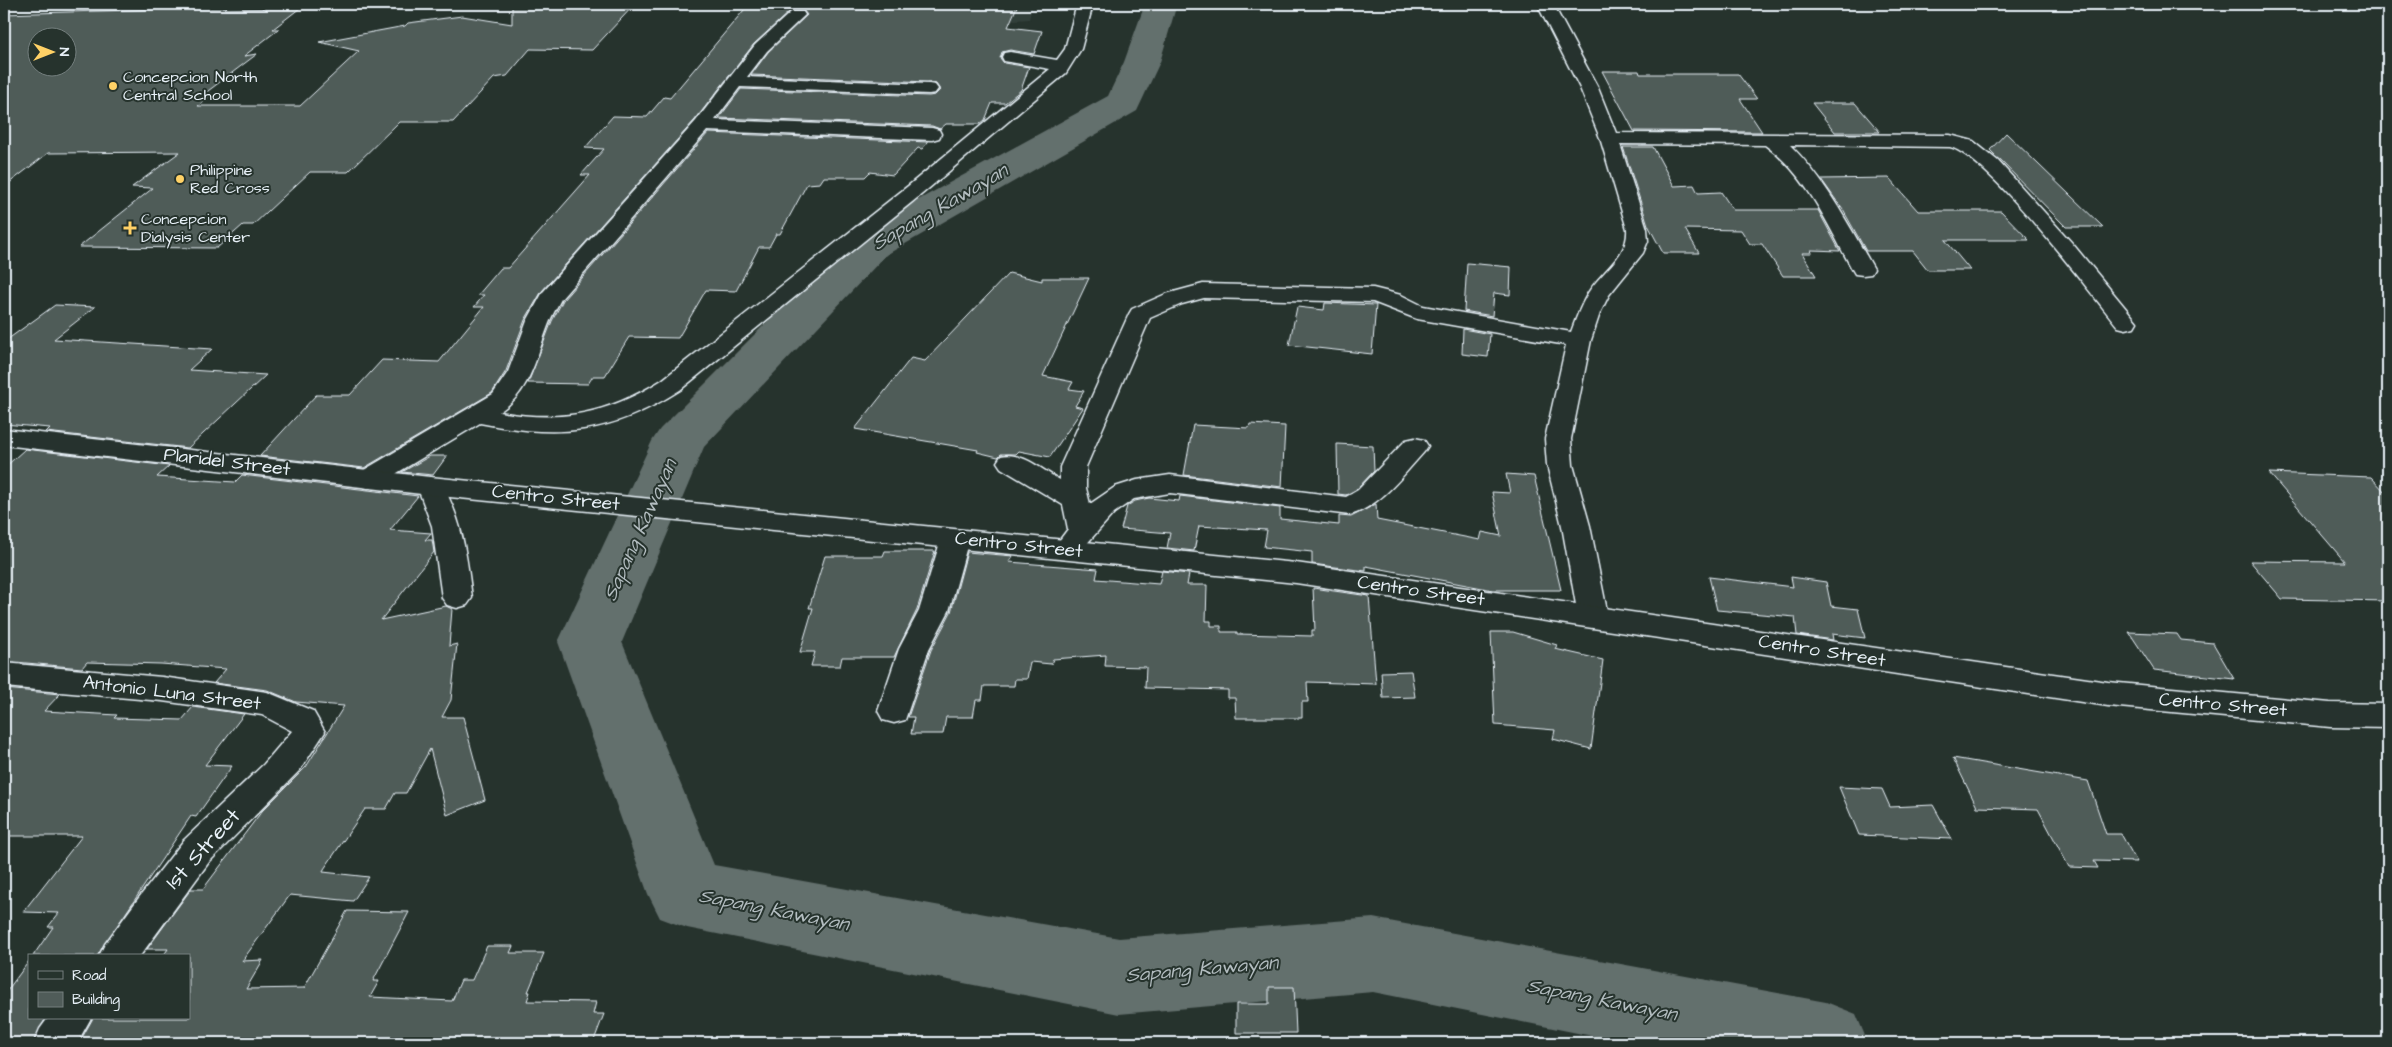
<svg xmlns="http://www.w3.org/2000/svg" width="2392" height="1047" font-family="'Architects Daughter',sans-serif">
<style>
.built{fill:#333f3a}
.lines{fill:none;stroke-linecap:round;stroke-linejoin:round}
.river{fill:#636f6d;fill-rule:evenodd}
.building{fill:#505c59;stroke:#e8f1f8;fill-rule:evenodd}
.street-casing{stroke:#e8f1f8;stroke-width:3}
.secondary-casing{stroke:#e8f1f8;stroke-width:3}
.street{fill:#26332d;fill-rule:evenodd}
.secondary{fill:#26332d;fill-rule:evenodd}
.poi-dot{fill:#ffd166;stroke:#26332d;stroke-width:2}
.labels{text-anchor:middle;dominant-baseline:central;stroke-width:4;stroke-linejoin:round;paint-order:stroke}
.far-poi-label{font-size:16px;fill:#e8f1f8;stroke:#26332d;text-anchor:start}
.street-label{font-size:19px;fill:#e8f1f8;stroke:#26332d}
.water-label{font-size:20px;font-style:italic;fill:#b3bdc0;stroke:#26332d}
.near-street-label{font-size:22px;fill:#e8f1f8;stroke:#26332d}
</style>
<rect width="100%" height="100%" fill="#26332d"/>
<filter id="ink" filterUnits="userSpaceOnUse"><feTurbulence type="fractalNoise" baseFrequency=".02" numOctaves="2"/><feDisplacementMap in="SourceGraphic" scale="10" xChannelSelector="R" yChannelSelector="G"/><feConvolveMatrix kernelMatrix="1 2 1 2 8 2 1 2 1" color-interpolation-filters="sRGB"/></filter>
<g filter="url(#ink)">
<path class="built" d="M 549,4 L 1033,4 L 1029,19 L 1015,20 Z"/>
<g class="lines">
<path class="river" d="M 1145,4 L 1177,4 L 1160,62 L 1137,111 L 886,255 L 704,447 L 622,642 L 714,865 L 1119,938 L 1373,918 L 1826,1002 L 1856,1014 L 1868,1043 L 1627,1043 L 1373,992 L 1119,1014 L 687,928 L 660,918 L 648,894 L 558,642 L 652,441 L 660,429 L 854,235 L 1108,96 L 1124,62 Z"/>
</g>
<path class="building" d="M 512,4 L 635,4 L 592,50 L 530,49 L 507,76 L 494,78 L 453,122 L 399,122 L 348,172 L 310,172 L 253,225 L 243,225 L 217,248 L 79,247 L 153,188 L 132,187 L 180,152 L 48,153 L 4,187 L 4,14 L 227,7 L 225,9 L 300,8 L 273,29 L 279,29 L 244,56 L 257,54 L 204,94 L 212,94 L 198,106 L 300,106 L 359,51 L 319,42 L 405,26 L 408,23 L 462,16 L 512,24 ZM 38,38 L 68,38 L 68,68 L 38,68 Z
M 749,4 L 1018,4 L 1008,27 L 1042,31 L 1034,54 L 1010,50 L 1002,52 L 1000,58 L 1004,63 L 1029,67 L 1021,90 L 1005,103 L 992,103 L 985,120 L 980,124 L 946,124 L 940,129 L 932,126 L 719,118 L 741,89 L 929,96 L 935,95 L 940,90 L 936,84 L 929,82 L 751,75 L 768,52 L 807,15 L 803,10 L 790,11 L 754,44 L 695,120 L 542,291 L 525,320 L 506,371 L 492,393 L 364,468 L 260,456 L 316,395 L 350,395 L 382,360 L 439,362 L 484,307 L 474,307 L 484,295 L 478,295 L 501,268 L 508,268 L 590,175 L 581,175 L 604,149 L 585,148 L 613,116 L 647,117 L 664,97 L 670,98 Z
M 1602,71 L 1639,71 L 1640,74 L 1738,74 L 1757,99 L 1740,99 L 1762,132 L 1634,131 Z
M 1812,103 L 1855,103 L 1880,132 L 1835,132 Z
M 708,133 L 928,142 L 922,149 L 918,148 L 893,175 L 870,172 L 865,177 L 824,177 L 820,183 L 807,184 L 780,234 L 776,234 L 769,247 L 759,247 L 736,291 L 706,290 L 678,338 L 629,337 L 605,376 L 593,376 L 588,384 L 528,383 L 552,321 L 563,300 Z
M 2006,133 L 2103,227 L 2066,227 L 1990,150 Z
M 1623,147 L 1653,147 L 1674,186 L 1694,185 L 1698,193 L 1721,192 L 1733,210 L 1818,210 L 1840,251 L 1811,250 L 1812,253 L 1802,253 L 1816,276 L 1783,276 L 1762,244 L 1750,244 L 1741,230 L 1685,229 L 1699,253 L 1663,253 L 1648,225 Z
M 1889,178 L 1918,211 L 2001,211 L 2029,240 L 1945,240 L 1970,270 L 1928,270 L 1913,251 L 1866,251 L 1843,210 L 1821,179 Z
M 1467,263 L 1511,267 L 1510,295 L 1494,293 L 1492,316 L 1464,311 Z
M 1009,273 L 1042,281 L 1042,278 L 1089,278 L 1043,376 L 1073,382 L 1069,389 L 1084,391 L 1075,406 L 1083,408 L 1050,457 L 1019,451 L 1016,454 L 1001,454 L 998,457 L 977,452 L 978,450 L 855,429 L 911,358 L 925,361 Z
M 1325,303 L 1376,305 L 1372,354 L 1289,345 L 1297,307 L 1324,310 Z
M 55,305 L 95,307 L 54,339 L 212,349 L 189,370 L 266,375 L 188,448 L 46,432 L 50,428 L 4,424 L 4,342 Z
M 1463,329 L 1490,334 L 1488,357 L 1462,354 Z
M 1250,424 L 1285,426 L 1282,487 L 1184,475 L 1193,425 L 1249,428 Z
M 1337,444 L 1373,446 L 1374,471 L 1357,489 L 1346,495 L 1338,494 Z
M 25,449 L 169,466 L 157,477 L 235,482 L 242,475 L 418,496 L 390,530 L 431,533 L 425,540 L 432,540 L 434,552 L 381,620 L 446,606 L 452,609 L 449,646 L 457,644 L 451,700 L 442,717 L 463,717 L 485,800 L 447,815 L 430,749 L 406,793 L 395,793 L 386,809 L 365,809 L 324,869 L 323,872 L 369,877 L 353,901 L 290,895 L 242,961 L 263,960 L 246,989 L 304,988 L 347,911 L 409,912 L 373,981 L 379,981 L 370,997 L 452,1001 L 461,980 L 472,980 L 487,946 L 513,946 L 510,953 L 544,953 L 528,992 L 530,992 L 527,1001 L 596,1002 L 593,1014 L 604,1014 L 593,1043 L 79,1043 L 93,1018 L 189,1018 L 189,956 L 163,956 L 168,949 L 147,949 L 191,889 L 203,889 L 262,811 L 306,767 L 344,706 L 296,702 L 267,690 L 214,683 L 226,669 L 161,664 L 87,662 L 82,668 L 4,661 L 4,468 Z
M 430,456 L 447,456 L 433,475 L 402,472 Z
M 2269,473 L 2371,477 L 2388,495 L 2388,601 L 2282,599 L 2250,561 L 2345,562 Z
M 1506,474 L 1534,476 L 1561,590 L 1493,590 L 1366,566 L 1366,571 L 1312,564 L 1312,552 L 1264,547 L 1267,530 L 1199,526 L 1194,551 L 1167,548 L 1170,533 L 1121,529 L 1127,506 L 1135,501 L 1149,498 L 1179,501 L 1180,496 L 1280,508 L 1280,519 L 1339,525 L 1339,516 L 1351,517 L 1376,504 L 1377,520 L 1480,540 L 1482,532 L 1501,536 L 1492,492 L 1510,493 Z
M 885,551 L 935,551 L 917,610 L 894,657 L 842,657 L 840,666 L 811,666 L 815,652 L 800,652 L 813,608 L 809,608 L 825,556 L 883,556 Z
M 967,552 L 1013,556 L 1009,562 L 1098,569 L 1096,579 L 1159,584 L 1162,571 L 1189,574 L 1187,585 L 1207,585 L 1206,621 L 1211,621 L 1211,626 L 1221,626 L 1221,632 L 1237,632 L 1237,634 L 1312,636 L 1312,630 L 1315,630 L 1313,588 L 1369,596 L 1376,684 L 1307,682 L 1308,702 L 1302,702 L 1302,718 L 1236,718 L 1235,698 L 1228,698 L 1228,690 L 1145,688 L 1146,667 L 1105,666 L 1106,655 L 1053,659 L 1051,664 L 1030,662 L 1027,679 L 1015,679 L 1014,686 L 984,686 L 982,700 L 976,700 L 973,717 L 946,717 L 943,734 L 911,734 L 914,717 L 908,717 L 931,650 L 951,612 Z
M 1709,577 L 1793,587 L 1791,577 L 1826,582 L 1831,606 L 1858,609 L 1865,638 L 1832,634 L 1833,640 L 1797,635 L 1795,617 L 1717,610 Z
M 1491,632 L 1513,632 L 1557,645 L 1555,649 L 1603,660 L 1591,749 L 1553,739 L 1555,730 L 1495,725 Z
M 2129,632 L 2177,634 L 2181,640 L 2213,643 L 2234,679 L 2154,670 Z
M 1411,671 L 1415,697 L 1383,698 L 1381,672 Z
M 4,689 L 60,694 L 44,711 L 117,715 L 114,718 L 182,720 L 193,707 L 244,714 L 205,765 L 232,766 L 196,817 L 191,816 L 97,956 L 33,956 L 53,927 L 48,927 L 59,913 L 23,912 L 82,836 L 4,836 Z
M 1953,758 L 2088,781 L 2106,834 L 2121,834 L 2137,862 L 2094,861 L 2098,868 L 2069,867 L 2038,809 L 1977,807 Z
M 1839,787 L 1882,789 L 1890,807 L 1933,805 L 1952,839 L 1859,835 Z
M 29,961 L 29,1018 L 46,1018 L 32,1043 L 4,1043 L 4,995 Z
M 1269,987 L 1294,987 L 1296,1033 L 1236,1033 L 1236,1004 L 1269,1004 Z"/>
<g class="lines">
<g class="street-casing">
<path id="street" d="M 1077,4 L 1093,4 L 1081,49 L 1066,73 L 922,194 L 680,390 C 611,434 558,439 480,423 L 377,485 L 368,488 L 359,485 L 355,479 L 359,473 L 493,394 L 508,372 L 527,321 L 543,292 L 696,121 L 755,45 L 791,12 L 803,12 L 805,15 L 767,51 L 747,77 L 929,84 L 935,85 L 938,89 L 935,93 L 929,94 L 740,87 L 715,120 L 932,128 L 939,130 L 941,134 L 939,138 L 932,140 L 707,131 L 561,299 C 557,307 552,315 549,323 C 536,356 531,392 499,412 C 562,423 608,414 662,380 L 908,186 L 1050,69 L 1010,62 L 1004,61 L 1002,57 L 1004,53 L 1010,52 L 1057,60 L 1065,49 Z
M 1537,4 L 1553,4 L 1598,88 L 1616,133 L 1950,135 L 1973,141 L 1998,161 L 2072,243 L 2137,322 L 2134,327 L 2126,329 L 2118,327 C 2089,291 1988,156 1950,147 L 1790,145 C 1826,180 1849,226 1874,269 L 1871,274 L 1863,275 L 1855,274 L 1852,269 C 1828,225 1807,175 1765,145 L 1620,144 L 1647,229 L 1648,241 L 1643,253 L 1609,295 L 1600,313 L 1591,340 L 1571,439 L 1573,465 L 1590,526 L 1608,616 L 1603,624 L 1593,627 L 1583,624 L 1578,616 L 1562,526 L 1547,465 L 1545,439 L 1566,345 L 1417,319 L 1373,302 L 1204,298 L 1182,304 L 1150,318 L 1086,467 L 1086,488 L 1090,504 L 1115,487 L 1137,480 L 1170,475 L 1346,497 L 1358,490 L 1406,440 L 1415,438 L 1424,440 L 1428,446 L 1424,452 C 1403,475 1381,506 1350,515 L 1170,493 L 1134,499 L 1114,513 L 1083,548 L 1073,550 L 1063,548 L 1059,541 L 1068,529 L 1063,505 L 1001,468 L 997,462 L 1001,456 C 1021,451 1042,470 1060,480 L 1060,467 L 1129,314 L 1132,309 L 1166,294 L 1203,284 L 1373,288 L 1401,295 L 1423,306 L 1571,332 C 1576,318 1581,305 1588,293 C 1601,271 1629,257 1627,229 L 1600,138 L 1580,88 Z
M 430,477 L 439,480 C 462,515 467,558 472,598 L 467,605 L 457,608 L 447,605 L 442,598 L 432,526 L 417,486 L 421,480 Z
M 955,530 L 965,532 L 969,539 L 949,611 L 929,649 L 905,720 L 894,723 L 883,720 L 878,711 L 899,649 L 919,611 L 941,539 L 945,532 Z
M 4,663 L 162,677 L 267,692 L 313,711 L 325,732 L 300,770 L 209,862 L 140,956 L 99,956 L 105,944 L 138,899 L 184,840 L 264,764 L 292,731 L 262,715 L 162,701 L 4,687 Z
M 48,1018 L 91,1018 L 77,1043 L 34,1043 L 40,1029 Z"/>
</g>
<g class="secondary-casing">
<path id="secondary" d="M 4,429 L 430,477 L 1296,563 L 2108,682 L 2330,703 L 2388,704 L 2388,728 L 2330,727 L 2108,706 L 1296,583 L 430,495 L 4,445 Z"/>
</g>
<use href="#street" class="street"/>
<use href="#secondary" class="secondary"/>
</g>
</g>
<g class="poi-dot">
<circle cx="113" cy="86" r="5"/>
<circle cx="180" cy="179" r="5"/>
<path d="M127.5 220.5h5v5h5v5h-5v5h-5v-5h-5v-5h5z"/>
</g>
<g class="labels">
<g class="far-poi-label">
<text x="123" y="77">Concepcion North<tspan x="123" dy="18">Central School</tspan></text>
<text x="190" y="170">Philippine<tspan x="190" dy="18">Red Cross</tspan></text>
<text x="141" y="219">Concepcion<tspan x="141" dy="18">Dialysis Center</tspan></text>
</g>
<g class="street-label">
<text transform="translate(227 462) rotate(7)">Plaridel Street</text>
<text transform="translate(556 498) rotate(6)">Centro Street</text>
<text transform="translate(1019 545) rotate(6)">Centro Street</text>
<text transform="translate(1421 591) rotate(8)">Centro Street</text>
<text transform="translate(1822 651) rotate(9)">Centro Street</text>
<text transform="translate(172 693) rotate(7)">Antonio Luna Street</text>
<text transform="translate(2223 705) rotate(5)">Centro Street</text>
</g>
<g class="water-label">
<text transform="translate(940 207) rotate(-30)">Sapang Kawayan</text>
<text transform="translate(640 530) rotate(-66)">Sapang Kawayan</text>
<text transform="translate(774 910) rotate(11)">Sapang Kawayan</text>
<text transform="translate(1202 969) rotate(-5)">Sapang Kawayan</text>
<text transform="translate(1602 1000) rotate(11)">Sapang Kawayan</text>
</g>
<g class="near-street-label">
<text transform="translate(203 849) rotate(-48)">1st Street</text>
</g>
</g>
<rect width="2392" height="1047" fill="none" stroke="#26332d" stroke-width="20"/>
<rect x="10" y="10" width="2372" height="1027" fill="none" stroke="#e8f1f8" stroke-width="2" filter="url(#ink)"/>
<rect x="28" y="954" width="162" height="65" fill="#26332d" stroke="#747f7e"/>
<rect x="38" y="971" width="25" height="8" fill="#26332d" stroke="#747f7e"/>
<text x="72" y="980" font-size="15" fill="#e8f1f8">Road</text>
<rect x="38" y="992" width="25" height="15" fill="#505c59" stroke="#747f7e"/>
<text x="72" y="1004" font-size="15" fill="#e8f1f8">Building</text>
<g transform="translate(52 52) rotate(90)"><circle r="24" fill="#26332d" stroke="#747f7e"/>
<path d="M0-4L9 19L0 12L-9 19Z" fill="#ffd166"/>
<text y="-8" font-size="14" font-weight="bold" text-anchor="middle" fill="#e8f1f8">N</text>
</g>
</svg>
